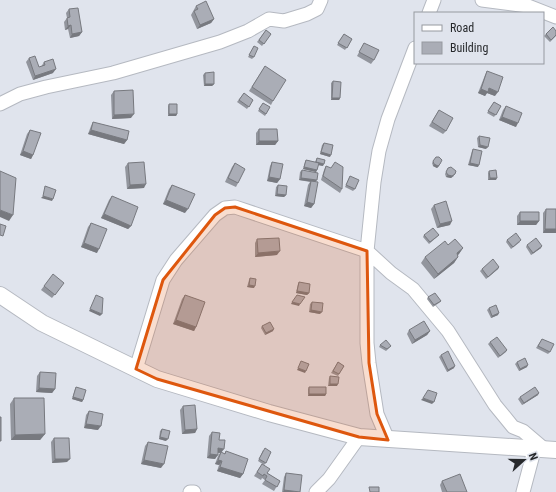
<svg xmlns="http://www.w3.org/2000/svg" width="556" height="492" font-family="'Roboto Condensed',sans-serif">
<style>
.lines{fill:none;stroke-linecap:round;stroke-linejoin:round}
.minor-casing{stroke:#b5b9c1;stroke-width:15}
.tertiary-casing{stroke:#b5b9c1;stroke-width:18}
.minor{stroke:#fff;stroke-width:13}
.tertiary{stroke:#fff;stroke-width:16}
.wall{fill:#92959d}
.shaded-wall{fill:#77797f}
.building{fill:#aaadb6;stroke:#77797f}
.marked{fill:#de570e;fill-opacity:0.2;stroke:#de570e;stroke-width:3;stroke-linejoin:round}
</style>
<rect width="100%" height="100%" fill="#e0e4ed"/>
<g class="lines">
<g class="minor-casing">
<path id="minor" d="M 482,0 L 528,6 L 556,17
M 429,13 L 434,0
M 0,104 L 20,94 L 46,87 L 113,73 L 220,42 L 248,31 L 269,19 L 284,21 L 307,14 L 317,9 L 321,0
M 136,369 L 163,280 L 176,260 L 215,215 L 225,208 L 235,207 L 367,251 L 391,273 L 413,289 L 448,331 L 495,405 L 513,427 L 523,431 L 543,448
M 388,440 L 377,414 L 369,363 L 367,343 L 367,251 L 374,182 L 379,151 L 388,119 L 415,48
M 190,492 L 194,492
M 316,492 L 329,479 L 359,437
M 523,492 L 535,447"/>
</g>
<g class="tertiary-casing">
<path id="tertiary" d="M 0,295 L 42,323 L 157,379 L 269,413 L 359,437 L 556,450"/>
</g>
<use href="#minor" class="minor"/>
<use href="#tertiary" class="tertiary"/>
</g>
<path class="wall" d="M 196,6 L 214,19 L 211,23 L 197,29 L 191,15 Z
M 69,9 L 82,32 L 79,36 L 70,38 L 68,29 L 65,30 L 64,22 L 67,18 L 66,13 Z
M 266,30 L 271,34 L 262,46 L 257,42 Z
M 556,31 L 556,36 L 550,42 L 544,36 L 546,34 Z
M 344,34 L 352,39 L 345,50 L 337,45 Z
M 364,43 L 374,60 L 371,64 L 357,56 Z
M 254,46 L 254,57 L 252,59 L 248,57 Z
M 29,58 L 39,67 L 41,67 L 44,62 L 53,73 L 33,80 L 26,62 Z
M 265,66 L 273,101 L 271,105 L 249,91 Z
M 487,71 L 495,96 L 487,93 L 485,96 L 478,93 L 485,75 Z
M 205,73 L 214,84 L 212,86 L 204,86 L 203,75 Z
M 333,81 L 340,98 L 339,100 L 331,100 L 331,83 Z
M 114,91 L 131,118 L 112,119 L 111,95 Z
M 244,93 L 253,100 L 247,109 L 237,102 Z
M 494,102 L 501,106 L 494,117 L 487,113 Z
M 263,103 L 270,107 L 265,116 L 258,111 Z
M 169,104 L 177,114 L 176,116 L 168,116 L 168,106 Z
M 506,106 L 516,127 L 499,120 L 503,110 Z
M 439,110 L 446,131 L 443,134 L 429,126 Z
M 93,122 L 127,140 L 124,144 L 88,134 L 91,126 Z
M 259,129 L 278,141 L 275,145 L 256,145 L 256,133 Z
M 30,130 L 33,155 L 31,159 L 20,155 L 27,134 Z
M 479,136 L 486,149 L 478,147 L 477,138 Z
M 324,143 L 330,157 L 320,154 L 322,145 Z
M 473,149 L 478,167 L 468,165 L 472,151 Z
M 436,157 L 440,164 L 439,166 L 437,168 L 433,166 L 432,163 Z
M 317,158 L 323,166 L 318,165 L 317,170 L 316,172 L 303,169 L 305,162 L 306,160 L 315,162 Z
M 272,162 L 280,179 L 277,183 L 267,181 L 270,166 Z
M 128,163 L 144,188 L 127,189 L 125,167 Z
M 235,163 L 238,183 L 236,187 L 225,182 L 232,167 Z
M 326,166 L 342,189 L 340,193 L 321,180 L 324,170 Z
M 448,168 L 454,176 L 451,178 L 446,177 L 445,174 Z
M 302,170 L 316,182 L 314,204 L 311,208 L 304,206 L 308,185 L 310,182 L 299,180 L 300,172 Z
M 489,171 L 496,180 L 488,180 L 488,173 Z
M 350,176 L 355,189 L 353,191 L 345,187 Z
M 172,185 L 185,213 L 163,204 L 169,189 Z
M 278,185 L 286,195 L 284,197 L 275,196 L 276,187 Z
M 112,196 L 131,226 L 128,229 L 101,218 L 109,200 Z
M 434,205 L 450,225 L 437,228 L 431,209 Z
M 546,209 L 556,209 L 556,233 L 543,233 L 543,213 Z
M 520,212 L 539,221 L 536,225 L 517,225 L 517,216 Z
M 91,223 L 97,253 L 81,247 L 88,227 Z
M 424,235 L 439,235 L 437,237 L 429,244 L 423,237 Z
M 257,239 L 277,255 L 255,257 L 255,243 Z
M 507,240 L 520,242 L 511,249 L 506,242 Z
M 527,245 L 541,248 L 531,255 L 526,247 Z
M 463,248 L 458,255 L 458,257 L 454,263 L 434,279 L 421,263 L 425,257 Z
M 499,267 L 498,269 L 486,279 L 480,271 L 482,269 Z
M 250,278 L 254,288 L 247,287 L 249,280 Z
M 299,282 L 309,293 L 307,295 L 296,293 L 298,284 Z
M 44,286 L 61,287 L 52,298 L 41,290 Z
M 185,295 L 196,327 L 194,331 L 173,324 L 182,299 Z
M 428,297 L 441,301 L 439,303 L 433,307 L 427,299 Z
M 312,302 L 320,314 L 309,312 L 310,304 Z
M 489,308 L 498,315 L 491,318 L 487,310 Z
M 262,326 L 273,331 L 265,335 L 261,328 Z
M 409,330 L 430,331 L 427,335 L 412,344 L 407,334 Z
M 542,339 L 550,352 L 548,354 L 536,348 Z
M 490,342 L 507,350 L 506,352 L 498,358 L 488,344 Z
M 380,345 L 391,346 L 386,351 L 379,347 Z
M 441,355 L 454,368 L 447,372 L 439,357 Z
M 338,362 L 344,366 L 338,376 L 331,373 Z
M 517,362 L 527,367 L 519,371 L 515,364 Z
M 40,372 L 55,389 L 52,393 L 36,392 L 37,376 Z
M 330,376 L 337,386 L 328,386 L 329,378 Z
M 76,387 L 83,400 L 82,402 L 72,399 L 75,389 Z
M 309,387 L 326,394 L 325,396 L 308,396 L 308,389 Z
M 538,395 L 522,405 L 518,399 L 520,397 Z
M 14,398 L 45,434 L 40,440 L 11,440 L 10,404 Z
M 183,406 L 197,429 L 195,433 L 182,434 L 180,410 Z
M 89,411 L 98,430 L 84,428 L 86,415 Z
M 162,429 L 166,441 L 159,439 L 160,431 Z
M 212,432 L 219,440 L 221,452 L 224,454 L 226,451 L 243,474 L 240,478 L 217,471 L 219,465 L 215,464 L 218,456 L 220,453 L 218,453 L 215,459 L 207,458 L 209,436 Z
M 54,438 L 67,462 L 52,463 L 51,442 Z
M 148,442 L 161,468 L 141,464 L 145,446 Z
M 263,450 L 266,463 L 264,465 L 258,461 Z
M 262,464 L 267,473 L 280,481 L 274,491 L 262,484 L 265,480 L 262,478 L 261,480 L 254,476 Z
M 286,473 L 300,492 L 282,492 L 284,477 Z
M 442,481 L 467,492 L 442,492 L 440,485 Z"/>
<path class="shaded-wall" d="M 214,19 L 211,23 L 197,29 L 200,25 Z
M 71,25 L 68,29 L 65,30 L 68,26 Z
M 82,32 L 79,36 L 70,38 L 72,34 Z
M 56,69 L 53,73 L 33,80 L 35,76 Z
M 205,84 L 214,84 L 212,86 L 204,86 Z
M 489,88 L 498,92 L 495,96 L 487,93 L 485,96 L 478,93 L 481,89 Z
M 332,98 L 340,98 L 339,100 L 331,100 Z
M 134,114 L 131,118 L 112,119 L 114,115 Z
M 169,114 L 177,114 L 176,116 L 168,116 Z
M 502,117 L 518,123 L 516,127 L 499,120 Z
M 91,130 L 127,140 L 124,144 L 88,134 Z
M 259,141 L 278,141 L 275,145 L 256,145 Z
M 480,145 L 488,147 L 486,149 L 478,147 Z
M 23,151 L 33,155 L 31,159 L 20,155 Z
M 321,152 L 331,155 L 330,157 L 320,154 Z
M 316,162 L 324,164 L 323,166 L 314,164 Z
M 470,163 L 479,165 L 478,167 L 468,165 Z
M 434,164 L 440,164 L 439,166 L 437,168 L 433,166 Z
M 304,167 L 317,170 L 316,172 L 303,169 Z
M 455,174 L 451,178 L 446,177 L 448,175 Z
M 269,177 L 280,179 L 277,183 L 267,181 Z
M 301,178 L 317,180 L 315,182 L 299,180 Z
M 490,178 L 497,178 L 496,180 L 488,180 Z
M 146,184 L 144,188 L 127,189 L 130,185 Z
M 277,194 L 286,195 L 284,197 L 275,196 Z
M 43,196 L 53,199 L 52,201 L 41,198 Z
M 166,200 L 188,209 L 185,213 L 163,204 Z
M 307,202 L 314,204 L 311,208 L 304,206 Z
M 0,210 L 13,215 L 9,221 L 0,217 Z
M 104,214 L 131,226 L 128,229 L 101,218 Z
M 452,221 L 450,225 L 437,228 L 440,224 Z
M 520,221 L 539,221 L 536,225 L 517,225 Z
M 545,229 L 556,229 L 556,233 L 543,233 Z
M 84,243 L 99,249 L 97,253 L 81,247 Z
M 542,246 L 541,248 L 531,255 L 533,253 Z
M 463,248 L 459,254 L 453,259 L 457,253 Z
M 280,251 L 277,255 L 255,257 L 258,253 Z
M 458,257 L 454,263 L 434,279 L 438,274 Z
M 499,267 L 498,269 L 486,279 L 488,277 Z
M 249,285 L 255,286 L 254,288 L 247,287 Z
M 297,291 L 309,293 L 307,295 L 296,293 Z
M 292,302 L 300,304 L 299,306 L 291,304 Z
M 90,309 L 102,314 L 100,316 L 89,311 Z
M 311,310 L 322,312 L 320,314 L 309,312 Z
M 499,313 L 498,315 L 491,318 L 492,316 Z
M 176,320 L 196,327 L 194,331 L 173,324 Z
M 274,329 L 273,331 L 265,335 L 266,333 Z
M 430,331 L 427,335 L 412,344 L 415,340 Z
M 528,365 L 527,367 L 519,371 L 520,369 Z
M 455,366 L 454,368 L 447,372 L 448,370 Z
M 298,368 L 306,371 L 305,373 L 297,370 Z
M 330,384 L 338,384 L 337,386 L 328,386 Z
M 39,388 L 55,389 L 52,393 L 36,392 Z
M 539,393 L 538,395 L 522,405 L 524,403 Z
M 309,394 L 326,394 L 325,396 L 308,396 Z
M 73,397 L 83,400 L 82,402 L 72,399 Z
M 423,398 L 434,402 L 432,404 L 421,400 Z
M 86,424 L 101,426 L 98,430 L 84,428 Z
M 197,429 L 195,433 L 182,434 L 185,430 Z
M 45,434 L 40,440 L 11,440 L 15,435 Z
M 160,437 L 168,439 L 166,441 L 159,439 Z
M 218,448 L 224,449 L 221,453 L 215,452 Z
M 210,454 L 218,455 L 215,459 L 207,458 Z
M 55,459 L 70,459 L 67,462 L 52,463 Z
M 144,460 L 164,464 L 161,468 L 141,464 Z
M 218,460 L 222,461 L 219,465 L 215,464 Z
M 220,467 L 243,474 L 240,478 L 217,471 Z
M 284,490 L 300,492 L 283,492 Z"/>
<path class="building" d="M 206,1 L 214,19 L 200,25 L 194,11 L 198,9 L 196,6 Z
M 78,8 L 82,32 L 72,34 L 71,25 L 68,26 L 67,18 L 70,17 L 69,9 Z
M 553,27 L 556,31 L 556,35 L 551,40 L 546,34 Z
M 266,30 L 271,34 L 264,44 L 259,40 Z
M 344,34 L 352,39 L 347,48 L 338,43 Z
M 364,43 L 379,50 L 374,60 L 359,52 Z
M 254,46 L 258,48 L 254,57 L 249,55 Z
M 35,56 L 39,67 L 45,65 L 44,62 L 53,59 L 56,69 L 35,76 L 29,58 Z
M 265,66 L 286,80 L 273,101 L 252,87 Z
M 487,71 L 503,77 L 498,92 L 489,88 L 488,92 L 481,89 Z
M 214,72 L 214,84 L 205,84 L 205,73 Z
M 333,81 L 341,82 L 340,98 L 332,98 Z
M 133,90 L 134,114 L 114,115 L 114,91 Z
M 244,93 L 253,100 L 249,107 L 239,100 Z
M 494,102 L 501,106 L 496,115 L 488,111 Z
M 263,103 L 270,107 L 266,114 L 259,109 Z
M 169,104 L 177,104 L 177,114 L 169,114 Z
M 506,106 L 522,113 L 518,123 L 502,117 Z
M 439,110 L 453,118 L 446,131 L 432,122 Z
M 93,122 L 129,131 L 127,140 L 91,130 Z
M 259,129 L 277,129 L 278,141 L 259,141 Z
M 30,130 L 41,133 L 33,155 L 23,151 Z
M 479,136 L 490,138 L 488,147 L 480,145 Z
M 324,143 L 333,145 L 331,155 L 321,152 Z
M 473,149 L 482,151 L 479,165 L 470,163 Z
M 436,157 L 439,157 L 442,160 L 440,164 L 438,166 L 434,164 L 433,161 Z
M 317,158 L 325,160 L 324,164 L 316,162 Z
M 306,160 L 319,163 L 317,170 L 304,167 Z
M 144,162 L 146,184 L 130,185 L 128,163 Z
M 272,162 L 283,164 L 280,179 L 269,177 Z
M 335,162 L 343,167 L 342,189 L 323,176 L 326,166 L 331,168 Z
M 235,163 L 245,169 L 238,183 L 228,178 Z
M 451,167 L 456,171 L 455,174 L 452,176 L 448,175 L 446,172 L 448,168 Z
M 302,170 L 318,173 L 317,180 L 301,178 Z
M 496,170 L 497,178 L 490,178 L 489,171 Z
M 0,171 L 16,178 L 13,215 L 0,210 Z
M 350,176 L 359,180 L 355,189 L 346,185 Z
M 311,181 L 318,182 L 314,204 L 307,202 Z
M 172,185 L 195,194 L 188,209 L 166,200 Z
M 278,185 L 287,186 L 286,195 L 277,194 Z
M 45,186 L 56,190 L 53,199 L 43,196 Z
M 112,196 L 138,207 L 131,226 L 104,214 Z
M 446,201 L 452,221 L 440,224 L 434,205 Z
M 546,209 L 556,209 L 556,229 L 545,229 Z
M 520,212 L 539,212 L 539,221 L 520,221 Z
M 91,223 L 107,229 L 99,249 L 84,243 Z
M 0,224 L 6,226 L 3,236 L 0,235 Z
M 433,228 L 439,235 L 430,242 L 424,235 Z
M 516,233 L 521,240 L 513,247 L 507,240 Z
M 279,238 L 280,251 L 258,253 L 257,239 Z
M 536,238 L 542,246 L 533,253 L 527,245 Z
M 455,239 L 463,248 L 457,253 L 458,257 L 438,274 L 425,257 L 445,241 L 448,245 Z
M 493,259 L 499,267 L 488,277 L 482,269 Z
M 53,274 L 64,283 L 55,295 L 44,286 Z
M 250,278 L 256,279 L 255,286 L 249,285 Z
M 299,282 L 310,284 L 309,293 L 297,291 Z
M 435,293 L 441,301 L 434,305 L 428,297 Z
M 96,295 L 103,298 L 102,314 L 90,309 Z
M 185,295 L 205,302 L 196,327 L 176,320 Z
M 297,295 L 305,297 L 300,304 L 292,302 Z
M 312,302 L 323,303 L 322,312 L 311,310 Z
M 496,305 L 499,313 L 492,316 L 489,308 Z
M 424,321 L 430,331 L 415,340 L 409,330 Z
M 270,322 L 274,329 L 266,333 L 262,326 Z
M 497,337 L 507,350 L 500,356 L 490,342 Z
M 542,339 L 554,344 L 550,352 L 538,346 Z
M 386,340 L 391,346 L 387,349 L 380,345 Z
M 448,351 L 455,366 L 448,370 L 441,355 Z
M 525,358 L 528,365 L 520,369 L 517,362 Z
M 301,361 L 309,364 L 306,371 L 298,368 Z
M 338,362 L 344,366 L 339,374 L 333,371 Z
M 40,372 L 56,373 L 55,389 L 39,388 Z
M 330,376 L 339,377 L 338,384 L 330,384 Z
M 76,387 L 86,390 L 83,400 L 73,397 Z
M 309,387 L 326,387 L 326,394 L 309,394 Z
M 535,387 L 539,393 L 524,403 L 520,397 Z
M 428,390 L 437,393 L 434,402 L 423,398 Z
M 14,398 L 44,398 L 45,434 L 15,435 Z
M 195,405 L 197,429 L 185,430 L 183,406 Z
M 89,411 L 103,414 L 101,426 L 86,424 Z
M 0,417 L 1,417 L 1,441 L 0,441 Z
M 162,429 L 170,431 L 168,439 L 160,437 Z
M 212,432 L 220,433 L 219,440 L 225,440 L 224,449 L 218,448 L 218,455 L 210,454 Z
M 54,438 L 69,438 L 70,459 L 55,459 Z
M 148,442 L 168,446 L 164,464 L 144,460 Z
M 265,448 L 271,452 L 266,463 L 259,459 Z
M 226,451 L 248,459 L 243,474 L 220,467 L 222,461 L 218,460 L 221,452 L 225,454 Z
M 262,464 L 270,469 L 267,473 L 280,481 L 277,487 L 265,480 L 267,476 L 264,474 L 263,476 L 257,472 Z
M 286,473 L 302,475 L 300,492 L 284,490 Z
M 460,474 L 467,492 L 447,492 L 442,481 Z
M 369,487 L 379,487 L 379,492 L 370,492 Z"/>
<path class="marked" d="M 235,207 L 367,251 L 369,363 L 377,414 L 388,440 L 359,437 L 157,379 L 136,369 L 163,280 L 215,215 L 225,208 Z"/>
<rect x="414" y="12" width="130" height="52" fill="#e0e4ed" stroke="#9699a0"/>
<rect x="422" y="25" width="20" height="6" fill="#ffffff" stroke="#9699a0"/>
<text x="450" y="32" font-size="12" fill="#27292c">Road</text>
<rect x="422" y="42" width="20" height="12" fill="#aaadb6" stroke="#9699a0"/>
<text x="450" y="52" font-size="12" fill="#27292c">Building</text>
<g transform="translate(524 460) rotate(69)" stroke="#e0e4ed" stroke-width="3" paint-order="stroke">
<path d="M0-3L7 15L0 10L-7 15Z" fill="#27292c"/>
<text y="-6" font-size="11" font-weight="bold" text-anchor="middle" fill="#27292c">N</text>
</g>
</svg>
